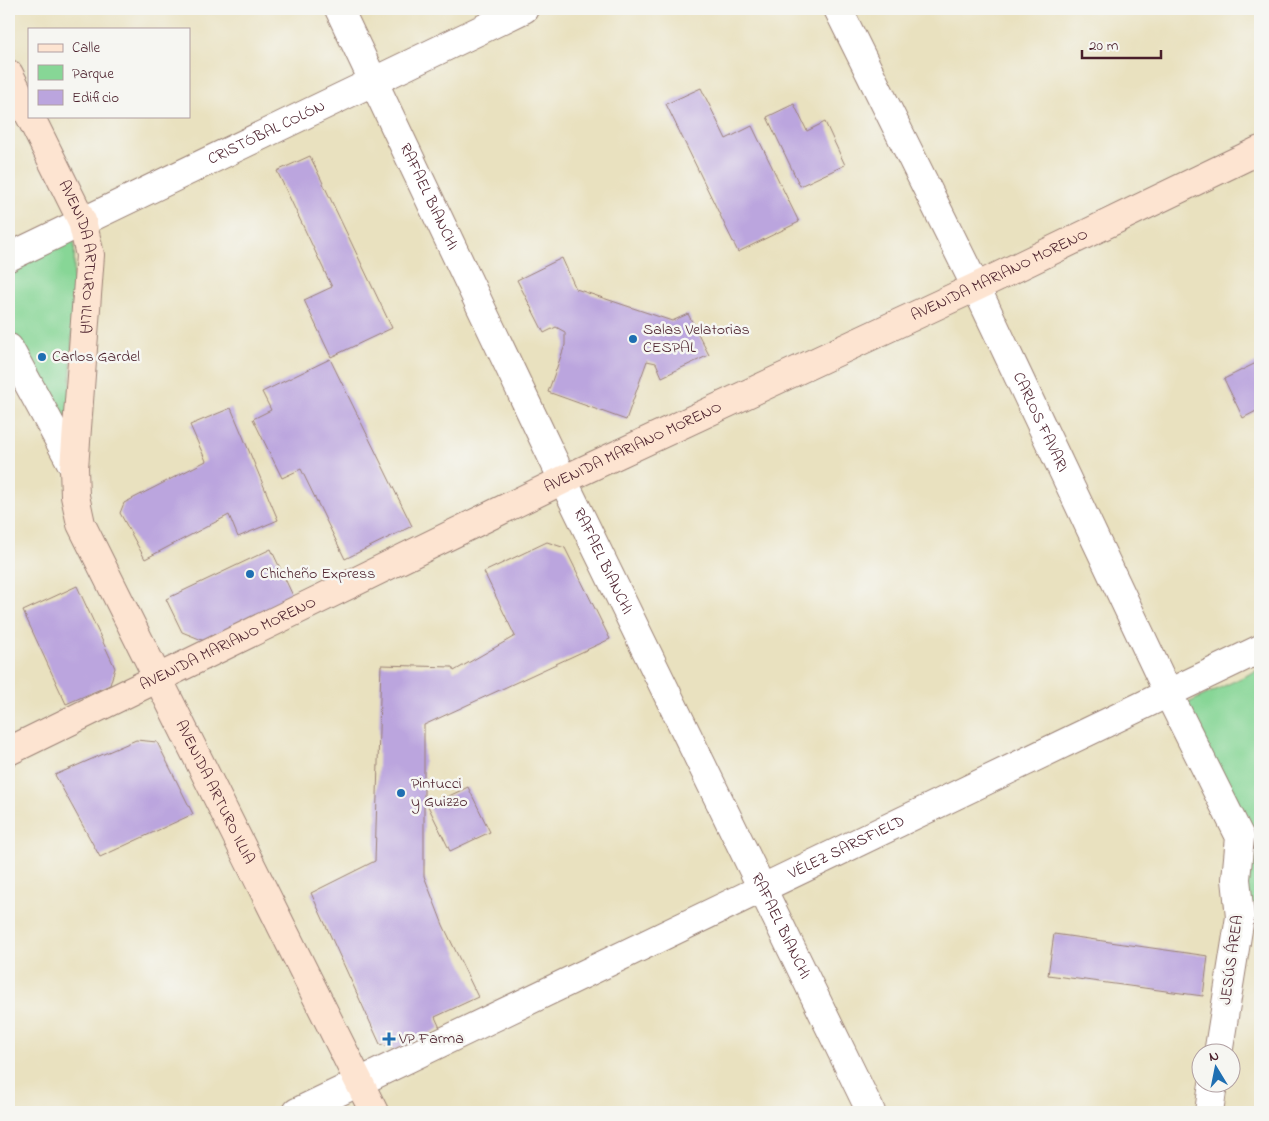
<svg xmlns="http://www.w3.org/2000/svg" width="1269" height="1121" font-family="'Indie Flower',sans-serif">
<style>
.green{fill:#87d696;stroke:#687a60}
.building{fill:#bba5de}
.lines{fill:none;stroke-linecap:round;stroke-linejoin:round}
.street-casing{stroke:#9a8075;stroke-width:30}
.secondary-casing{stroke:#9a8075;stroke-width:30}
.street{stroke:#fff;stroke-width:28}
.secondary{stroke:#fde4d1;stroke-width:28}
.poi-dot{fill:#1f6fb2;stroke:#f6f6f2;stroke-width:2}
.labels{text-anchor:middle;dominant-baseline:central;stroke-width:5;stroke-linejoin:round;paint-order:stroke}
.street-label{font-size:16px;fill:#4a1f2b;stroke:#f6f6f2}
.poi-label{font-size:16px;fill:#4a1f2b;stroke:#f6f6f2;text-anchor:start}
</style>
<rect width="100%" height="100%" fill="#f6f6f2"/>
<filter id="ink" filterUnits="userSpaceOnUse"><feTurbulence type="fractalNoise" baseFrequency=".02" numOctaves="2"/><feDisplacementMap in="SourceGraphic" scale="10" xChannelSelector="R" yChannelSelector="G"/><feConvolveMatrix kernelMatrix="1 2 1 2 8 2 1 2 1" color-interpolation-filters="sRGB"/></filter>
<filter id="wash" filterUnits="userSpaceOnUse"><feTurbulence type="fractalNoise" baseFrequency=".0096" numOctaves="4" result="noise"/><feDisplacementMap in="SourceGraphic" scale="20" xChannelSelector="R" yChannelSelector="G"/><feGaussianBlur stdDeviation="1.12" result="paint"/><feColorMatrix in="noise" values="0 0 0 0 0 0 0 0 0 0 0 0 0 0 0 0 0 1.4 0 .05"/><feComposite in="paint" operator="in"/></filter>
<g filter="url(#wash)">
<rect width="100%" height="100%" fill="#e9e1bf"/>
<path class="green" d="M 75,233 L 69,442 L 9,333 L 9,267 Z
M 1260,669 L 1260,905 L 1245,903 L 1251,838 L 1186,704 Z"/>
<g id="blocks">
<path class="building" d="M 701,88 L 726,139 L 752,126 L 799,222 L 738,252 L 666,104 Z
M 794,104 L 807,131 L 825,122 L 845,165 L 800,186 L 767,117 Z
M 310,156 L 392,328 L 331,357 L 304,300 L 332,287 L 277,171 Z
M 562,258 L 576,289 L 672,321 L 688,314 L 709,355 L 662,377 L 656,363 L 647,361 L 626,420 L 548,392 L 565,345 L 565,332 L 556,327 L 544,333 L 517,280 Z
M 330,359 L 412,526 L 345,559 L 301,469 L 282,478 L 253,419 L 271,410 L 262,392 Z
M 1260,361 L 1260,409 L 1243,418 L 1224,379 Z
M 231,408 L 278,520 L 238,537 L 229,515 L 145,559 L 120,513 L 124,503 L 206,461 L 190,425 Z
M 547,542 L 565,548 L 610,639 L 424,725 L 424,876 L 443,925 L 478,997 L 435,1017 L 440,1028 L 396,1050 L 380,1044 L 311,893 L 375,861 L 381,665 L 452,667 L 454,671 L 515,636 L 484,572 Z
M 271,549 L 295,600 L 207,642 L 182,632 L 166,599 Z
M 77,586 L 115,668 L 110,685 L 66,704 L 23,611 Z
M 136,740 L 157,742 L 193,814 L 100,857 L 55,775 Z
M 468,787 L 490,832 L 450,851 L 428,806 Z
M 1054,934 L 1208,956 L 1203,996 L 1048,975 Z
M 938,1107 L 970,1111 L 970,1112 L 938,1112 Z"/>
</g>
</g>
<g filter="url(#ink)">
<use href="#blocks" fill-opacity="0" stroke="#9a8075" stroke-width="1"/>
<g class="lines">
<g class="street-casing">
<g id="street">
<path id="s1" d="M 339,9 L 563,480 L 871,1112"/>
<path id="s2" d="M 838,9 L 976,287 L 1168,693 L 1240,837 L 1236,879 L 1240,917 L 1218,1054"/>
<path id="s3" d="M 9,257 L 524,9"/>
<path d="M 9,348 L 74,468"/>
<path id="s4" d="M 297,1112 L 1260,649"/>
<path d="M 1209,1112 L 1213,1084"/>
</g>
</g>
<g class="secondary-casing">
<g id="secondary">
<path d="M 9,74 L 29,114"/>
<path id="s5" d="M 30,116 L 82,221 L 90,255 L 74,468 L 75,496 L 81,524 L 374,1112"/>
<path id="s6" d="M 9,751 L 563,480 L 976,287 L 1260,150"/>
</g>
</g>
<use href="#street" class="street"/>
<use href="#secondary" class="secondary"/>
</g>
</g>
<g class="poi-dot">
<circle cx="633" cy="339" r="5"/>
<circle cx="42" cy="357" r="5"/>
<circle cx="250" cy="574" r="5"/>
<circle cx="401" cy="793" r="5"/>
<path d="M386.5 1031.5h5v5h5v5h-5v5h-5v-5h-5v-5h5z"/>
</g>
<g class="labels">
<g class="street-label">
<text stroke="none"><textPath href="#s3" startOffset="286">CRISTÓBAL COLÓN</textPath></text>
<text stroke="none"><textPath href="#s1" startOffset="208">RAFAEL BIANCHI</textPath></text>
<text stroke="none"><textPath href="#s5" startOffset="152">AVENIDA ARTURO ILLIA</textPath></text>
<text stroke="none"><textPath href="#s6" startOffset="1099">AVENIDA MARIANO MORENO</textPath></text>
<text stroke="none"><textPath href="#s2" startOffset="460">CARLOS FAVARI</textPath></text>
<text stroke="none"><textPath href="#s6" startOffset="694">AVENIDA MARIANO MORENO</textPath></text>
<text stroke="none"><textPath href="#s1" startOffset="612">RAFAEL BIANCHI</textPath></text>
<text stroke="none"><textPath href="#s6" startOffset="244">AVENIDA MARIANO MORENO</textPath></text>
<text stroke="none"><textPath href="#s5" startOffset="722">AVENIDA ARTURO ILLIA</textPath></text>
<text stroke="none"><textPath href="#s4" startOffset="610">VÉLEZ SARSFIELD</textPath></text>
<text stroke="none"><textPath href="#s1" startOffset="1018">RAFAEL BIANCHI</textPath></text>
<text transform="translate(1232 960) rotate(-82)">JESÚS ÁREA</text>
</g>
<g class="poi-label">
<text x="643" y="330">Salas Velatorias<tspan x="643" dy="18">CESPAL</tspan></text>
<text x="52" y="357">Carlos Gardel</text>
<text x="260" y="574">Chicheño Express</text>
<text x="411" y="784">Pintucci<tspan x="411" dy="18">y Guizzo</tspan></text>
<text x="399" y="1039">VP Farma</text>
</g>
</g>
<rect width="1269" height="1121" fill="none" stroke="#f6f6f2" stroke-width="30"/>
<rect x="28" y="28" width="162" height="90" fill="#f6f6f2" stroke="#b1a0a2"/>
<rect x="38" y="44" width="25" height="8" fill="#fde4d1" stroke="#b1a0a2"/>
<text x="72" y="52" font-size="15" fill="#4a1f2b">Calle</text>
<rect x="38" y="65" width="25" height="15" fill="#87d696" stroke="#b1a0a2"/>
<text x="72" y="78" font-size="15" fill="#4a1f2b">Parque</text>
<rect x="38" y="90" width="25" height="15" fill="#bba5de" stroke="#b1a0a2"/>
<text x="72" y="102" font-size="15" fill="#4a1f2b">Edificio</text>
<g transform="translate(1216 1068) rotate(350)"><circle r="24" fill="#f6f6f2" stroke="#b1a0a2"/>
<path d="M0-4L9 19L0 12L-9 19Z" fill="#1f6fb2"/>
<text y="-8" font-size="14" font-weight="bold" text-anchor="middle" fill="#4a1f2b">N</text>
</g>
<path d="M1082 50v8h79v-8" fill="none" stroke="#4a1f2b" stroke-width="2.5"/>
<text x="1089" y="50" font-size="15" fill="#4a1f2b" stroke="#f6f6f2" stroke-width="4" paint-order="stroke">20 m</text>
</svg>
